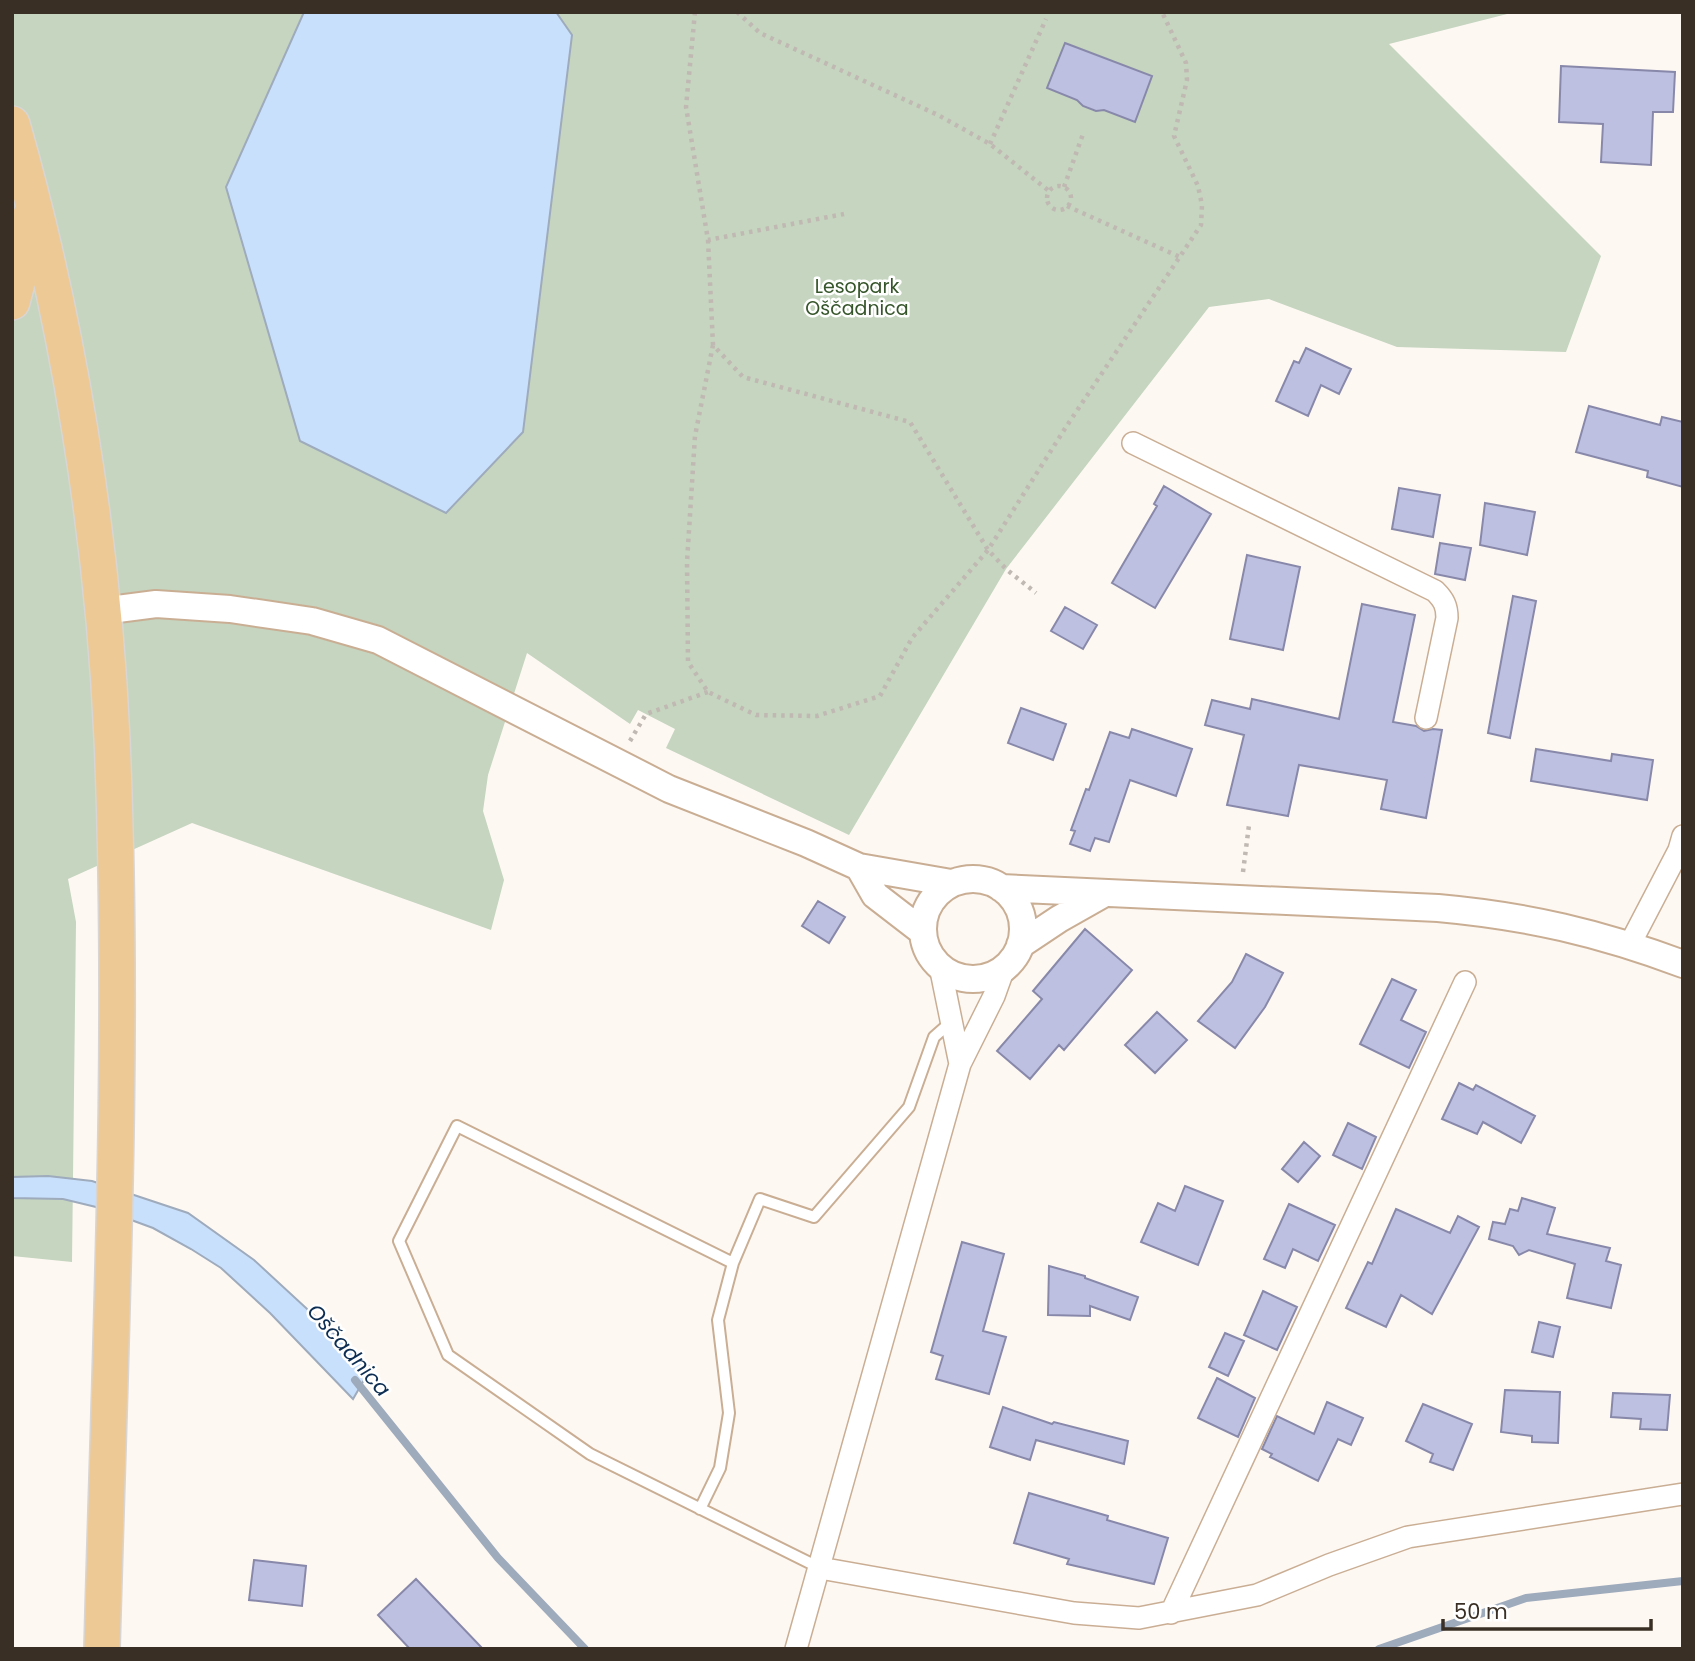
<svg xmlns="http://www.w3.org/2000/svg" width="1695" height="1661" font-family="Poppins,sans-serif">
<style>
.green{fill:#c5d5bf}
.water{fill:#c9e0fd;stroke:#9eabbc;stroke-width:2}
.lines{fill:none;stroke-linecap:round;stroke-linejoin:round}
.stream{stroke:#9eabbc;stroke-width:8}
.building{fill:#bec0e2;stroke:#8889aa;stroke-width:2}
.service-casing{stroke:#caae94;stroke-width:14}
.minor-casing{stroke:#caae94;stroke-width:24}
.tertiary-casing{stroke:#caae94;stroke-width:30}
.primary-casing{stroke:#d8d5d3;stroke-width:38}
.path{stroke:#c0b8b2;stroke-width:4.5;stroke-dasharray:3.5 5;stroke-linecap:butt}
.service{stroke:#fff;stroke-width:10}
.minor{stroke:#fff;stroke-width:21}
.tertiary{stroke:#fff;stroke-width:26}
.primary{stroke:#edc995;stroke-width:35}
.labels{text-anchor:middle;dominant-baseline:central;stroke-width:5;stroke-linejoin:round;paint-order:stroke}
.park-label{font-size:19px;fill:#36552a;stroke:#fff}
.water-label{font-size:21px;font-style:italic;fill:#0d2e52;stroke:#fff}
</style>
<rect width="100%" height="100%" fill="#fef8f3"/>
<path class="green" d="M 12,12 L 1515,12 L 1389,44 L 1601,256 L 1566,352 L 1397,347 L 1269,299 L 1209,307 L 1006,569 L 849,835 L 666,748 L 675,729 L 638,710 L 630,724 L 527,653 L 488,775 L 483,811 L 504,880 L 491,930 L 192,823 L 68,879 L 76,922 L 72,1262 L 12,1256 Z"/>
<path class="water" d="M 304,12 L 556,12 L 572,35 L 523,432 L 446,513 L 300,441 L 226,187 Z
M 48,1176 L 92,1181 L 188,1213 L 254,1260 L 371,1368 L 353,1399 L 270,1313 L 221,1268 L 191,1249 L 153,1228 L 96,1207 L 63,1199 L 12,1198 L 12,1177 Z"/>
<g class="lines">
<path class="stream" d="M 355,1380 L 498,1558 L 585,1649
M 1379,1649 L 1526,1598 L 1683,1581"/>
</g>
<path class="building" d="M 1065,43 L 1152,76 L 1135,122 L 1104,110 L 1096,111 L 1083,106 L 1077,100 L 1047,88 Z
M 1561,66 L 1675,72 L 1673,112 L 1653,112 L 1651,165 L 1601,162 L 1603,124 L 1559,122 Z
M 1306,348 L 1351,369 L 1339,394 L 1321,385 L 1308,416 L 1276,401 L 1294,361 L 1299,363 Z
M 1589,406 L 1660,425 L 1662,417 L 1683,422 L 1683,487 L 1647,477 L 1648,471 L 1576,452 Z
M 1164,486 L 1211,514 L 1155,608 L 1112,583 L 1157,506 L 1154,504 Z
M 1399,488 L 1440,495 L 1433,537 L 1392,529 Z
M 1485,503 L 1535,512 L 1527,555 L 1480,545 Z
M 1440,543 L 1471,548 L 1465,580 L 1435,574 Z
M 1247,555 L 1300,567 L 1283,650 L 1230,639 Z
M 1513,596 L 1536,601 L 1510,738 L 1488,733 Z
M 1362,604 L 1415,615 L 1393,722 L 1416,726 L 1424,731 L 1433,729 L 1442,730 L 1426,818 L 1381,809 L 1387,780 L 1299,765 L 1288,816 L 1227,805 L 1244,735 L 1205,725 L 1212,700 L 1250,709 L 1252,699 L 1339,719 Z
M 1065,607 L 1097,625 L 1083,649 L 1051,631 Z
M 1021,708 L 1066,724 L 1053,760 L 1008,743 Z
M 1132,729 L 1192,749 L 1176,796 L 1130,780 L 1109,842 L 1095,838 L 1090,851 L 1070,844 L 1075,831 L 1071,830 L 1086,789 L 1089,790 L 1110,732 L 1129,738 Z
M 1536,749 L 1611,761 L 1612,754 L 1653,760 L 1647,800 L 1531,781 Z
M 818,901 L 845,917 L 829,943 L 802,926 Z
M 1085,929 L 1132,970 L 1064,1050 L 1059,1045 L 1030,1079 L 997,1051 L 1042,999 L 1033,991 Z
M 1246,954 L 1283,973 L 1265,1007 L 1235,1048 L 1198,1021 L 1232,982 Z
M 1392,979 L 1416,990 L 1401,1020 L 1426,1032 L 1409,1068 L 1360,1044 Z
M 1157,1012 L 1187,1040 L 1155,1073 L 1125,1045 Z
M 1459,1083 L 1473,1090 L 1476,1085 L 1535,1116 L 1521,1143 L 1483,1122 L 1477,1134 L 1442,1119 Z
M 1348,1123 L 1376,1137 L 1362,1169 L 1333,1155 Z
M 1304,1142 L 1320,1156 L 1298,1182 L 1282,1169 Z
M 1185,1186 L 1223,1201 L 1198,1265 L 1141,1242 L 1158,1203 L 1175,1211 Z
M 1522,1198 L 1555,1208 L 1547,1234 L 1610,1248 L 1606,1261 L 1621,1265 L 1611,1308 L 1567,1298 L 1575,1264 L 1529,1250 L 1519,1255 L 1513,1246 L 1489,1239 L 1493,1222 L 1505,1224 L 1510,1209 L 1518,1211 Z
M 1289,1204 L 1335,1225 L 1318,1261 L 1293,1249 L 1285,1268 L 1264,1259 Z
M 1396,1209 L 1450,1233 L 1458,1216 L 1479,1227 L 1432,1314 L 1401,1295 L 1386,1327 L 1346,1308 L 1368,1262 L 1372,1264 Z
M 962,1242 L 1004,1254 L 983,1331 L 1006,1337 L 989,1394 L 936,1379 L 943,1356 L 931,1352 Z
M 1049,1266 L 1085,1276 L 1085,1278 L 1138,1297 L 1130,1320 L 1090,1306 L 1090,1316 L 1048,1315 Z
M 1263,1291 L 1297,1307 L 1277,1350 L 1244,1335 Z
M 1539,1322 L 1560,1327 L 1553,1357 L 1532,1352 Z
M 1225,1333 L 1244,1341 L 1228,1376 L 1209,1367 Z
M 1217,1378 L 1255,1398 L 1238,1437 L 1198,1418 Z
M 1505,1390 L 1560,1392 L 1558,1443 L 1532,1442 L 1532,1436 L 1501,1432 Z
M 1613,1393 L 1670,1395 L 1667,1430 L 1640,1429 L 1641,1419 L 1611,1417 Z
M 1327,1402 L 1363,1418 L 1351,1445 L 1338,1439 L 1318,1481 L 1270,1457 L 1272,1454 L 1262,1449 L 1277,1416 L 1314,1434 Z
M 1423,1404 L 1472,1424 L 1453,1470 L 1430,1462 L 1433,1454 L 1406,1441 Z
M 1003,1407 L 1052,1424 L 1054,1422 L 1128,1441 L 1124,1464 L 1036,1440 L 1030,1460 L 990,1447 Z
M 1029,1493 L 1108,1516 L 1107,1520 L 1168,1538 L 1154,1584 L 1067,1564 L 1069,1559 L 1014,1543 Z
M 254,1560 L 306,1566 L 302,1606 L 249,1600 Z
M 416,1579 L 483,1649 L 410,1649 L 378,1615 Z"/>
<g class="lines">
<g class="service-casing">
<path id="service" d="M 733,1263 L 760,1199 L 814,1217 L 909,1107 L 934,1037 L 951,1022
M 700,1509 L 720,1468 L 729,1413 L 718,1320 L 733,1263 L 457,1126 L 399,1241 L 448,1355 L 590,1454 L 820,1568"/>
</g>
<g class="minor-casing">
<path id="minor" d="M 1133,443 L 1435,591 C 1444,600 1447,606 1447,618 L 1426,718
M 1630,944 L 1679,850 L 1683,836
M 940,966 L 960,1064
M 820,1568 L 1074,1613 L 1139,1618 L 1257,1595 L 1329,1565 L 1408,1537 L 1683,1494
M 1171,1613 L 1465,982
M 796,1649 L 960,1064 L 994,996 L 1004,968"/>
</g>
<g class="tertiary-casing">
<path id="tertiary" d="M 102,611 L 156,604 L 230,609 L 312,621 L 378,640 L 669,789 L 806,843 L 859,867 L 951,883
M 859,867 L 875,895 L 923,932
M923 929a50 50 0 1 1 100 0a50 50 0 1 1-100 0Z
M 1001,888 L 1438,908 C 1527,916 1600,933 1683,964
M 1020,945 L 1059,919 L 1105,893"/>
</g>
<g class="primary-casing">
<path id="primary" d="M 12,124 C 68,321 103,535 112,739 C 125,1042 110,1346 102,1649
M 12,302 L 29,236 L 30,217"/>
</g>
<path class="path" d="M 695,12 L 686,107 L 708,240 L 844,214
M 737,12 L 760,33 L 938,115 L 990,144 L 1049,191
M 990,144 L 1046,19
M1047 198a12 12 0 1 1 24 0a12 12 0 1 1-24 0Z
M 1064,187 L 1083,134
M 1067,206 L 1180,257
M 708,240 L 713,345 L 743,377 L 910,422 L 988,550 L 1006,569 L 1036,593
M 713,345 L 695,436 L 687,562 L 688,662 L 708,692 L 756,715 L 817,716 L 880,696 L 912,638 L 988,550 L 1066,427 L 1201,225 L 1202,205 L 1198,186 L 1174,136 L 1187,80 L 1186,63 L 1162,12
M 630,741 L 646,714 L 708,692
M 1243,872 L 1249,825"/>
<use href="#service" class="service"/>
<use href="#minor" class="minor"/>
<use href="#tertiary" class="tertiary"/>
<use href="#primary" class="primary"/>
</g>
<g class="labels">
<g class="park-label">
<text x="857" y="286">Lesopark<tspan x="857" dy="22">Oščadnica</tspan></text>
</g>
<g class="water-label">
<text transform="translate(349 1350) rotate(49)">Oščadnica</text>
</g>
</g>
<rect width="1695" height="1661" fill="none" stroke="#3a2f25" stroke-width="28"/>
<path d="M1443 1619v10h208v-10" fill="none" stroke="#3a2f25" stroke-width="3.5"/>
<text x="1454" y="1619" font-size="21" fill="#3a2f25" stroke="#ffffff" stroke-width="5" paint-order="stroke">50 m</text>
</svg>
